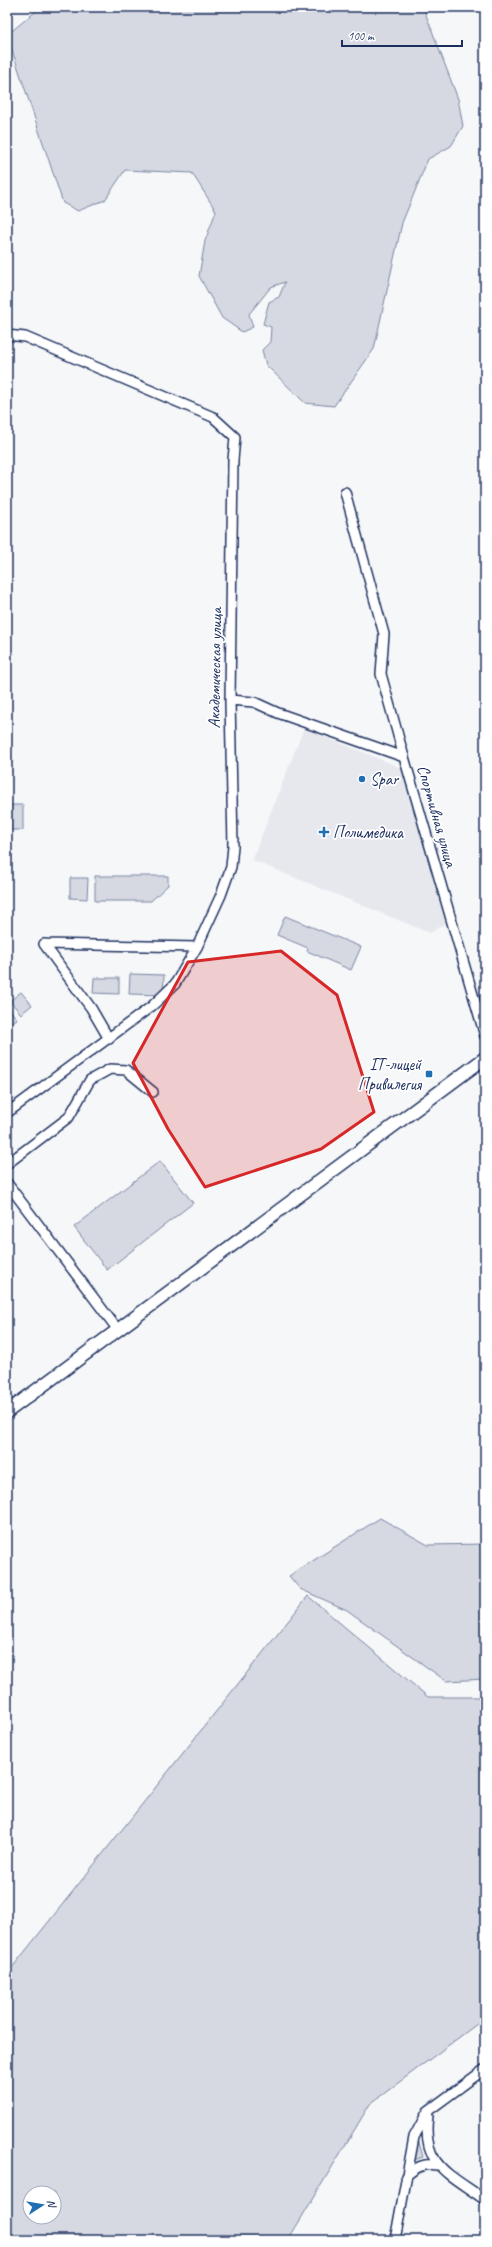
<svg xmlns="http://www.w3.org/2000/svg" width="492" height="2247" font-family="Caveat,sans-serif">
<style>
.built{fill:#e6e8ee}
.green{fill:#d6d9e2;stroke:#7884a0;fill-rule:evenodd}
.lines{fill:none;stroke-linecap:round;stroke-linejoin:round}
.street-casing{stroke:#1b2f5e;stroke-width:12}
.secondary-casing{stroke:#1b2f5e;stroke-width:15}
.street{stroke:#fff;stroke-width:9}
.secondary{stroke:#fff;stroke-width:12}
.marked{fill:#d62828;fill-opacity:0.2;stroke:#d62828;stroke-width:3;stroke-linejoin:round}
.poi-dot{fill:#1f6fb2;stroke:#fff;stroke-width:1.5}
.labels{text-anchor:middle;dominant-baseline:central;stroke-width:3.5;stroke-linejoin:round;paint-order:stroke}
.street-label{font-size:17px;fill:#1b2f5e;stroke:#fff}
.poi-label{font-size:17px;fill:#1b2f5e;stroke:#fff;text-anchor:start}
</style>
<rect width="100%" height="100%" fill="#f6f7f9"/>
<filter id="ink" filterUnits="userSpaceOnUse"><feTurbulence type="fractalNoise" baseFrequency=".025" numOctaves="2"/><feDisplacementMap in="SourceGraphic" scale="8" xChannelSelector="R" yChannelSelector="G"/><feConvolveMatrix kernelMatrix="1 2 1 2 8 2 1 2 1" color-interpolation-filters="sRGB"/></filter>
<g filter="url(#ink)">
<path class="built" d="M 304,728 L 404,769 L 446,923 L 430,933 L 252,860 Z"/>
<path class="green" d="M 41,7 L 423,7 L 458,99 L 463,126 L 451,146 L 428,159 L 402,223 L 374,349 L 334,406 L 305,403 L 266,365 L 262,350 L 270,342 L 271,327 L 263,324 L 269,302 L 279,297 L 285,282 L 271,287 L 249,314 L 253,327 L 242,332 L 222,318 L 199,276 L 205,241 L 216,211 L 192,173 L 125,170 L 105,200 L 78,211 L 63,203 L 7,35 Z
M 7,805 L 23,805 L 23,830 L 7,830 Z
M 95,876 L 168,876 L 168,885 L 151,901 L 95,901 Z
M 70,878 L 88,878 L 87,899 L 70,898 Z
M 285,916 L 361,947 L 351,970 L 307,951 L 308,948 L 277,935 Z
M 130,974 L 164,975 L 163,995 L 129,994 Z
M 94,978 L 119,978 L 119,994 L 93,993 Z
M 21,992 L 32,1005 L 21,1014 L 10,1001 Z
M 7,1006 L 17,1019 L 7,1026 Z
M 160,1161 L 193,1203 L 107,1270 L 74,1227 Z
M 380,1518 L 428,1545 L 485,1544 L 485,1679 L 446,1681 L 347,1610 L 300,1589 L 289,1576 Z
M 308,1596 L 428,1697 L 485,1697 L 485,2018 L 370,2104 L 288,2240 L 7,2240 L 7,1974 ZM 30,2193 L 54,2193 L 54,2217 L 30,2217 Z
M 418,2139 L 423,2157 L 411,2161 Z"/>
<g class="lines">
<g class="street-casing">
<path id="street" d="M 7,335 L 25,337 L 213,417 L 235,437 L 233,460 L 230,700 L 233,846 L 231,867 L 221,895 L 197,947 L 175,984 L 152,1006 L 7,1113
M 345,492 L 384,634 L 381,674 L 404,757
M 230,700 L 254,702 L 278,713 L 404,757 L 485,1036
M 44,944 L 197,947
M 44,944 L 91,1008 L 109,1039
M 7,1164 L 69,1117 L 90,1080 L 110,1069 L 126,1070 L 153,1092
M 7,1183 L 118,1330
M 428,2116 C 421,2166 450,2174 485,2200
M 406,2176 C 416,2167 424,2163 437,2165
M 395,2240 L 414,2137 L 428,2111 L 485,2069"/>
</g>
<g class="secondary-casing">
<path id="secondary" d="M 7,1412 L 485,1058"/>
</g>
<use href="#street" class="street"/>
<use href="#secondary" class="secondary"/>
</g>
</g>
<path class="marked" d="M 281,951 L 337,995 L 374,1112 L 321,1149 L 205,1187 L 168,1129 L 133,1063 L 188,962 Z"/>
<g class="poi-dot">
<circle cx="362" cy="779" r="4"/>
<path d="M322 826h4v4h4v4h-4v4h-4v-4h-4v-4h4z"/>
<rect x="425" y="1070" width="8" height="8" rx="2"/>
</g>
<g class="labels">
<g class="street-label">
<text transform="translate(215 668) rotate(-89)">Академическая улица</text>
<text transform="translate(437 816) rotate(74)">Спортивная улица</text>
</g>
<g class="poi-label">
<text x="370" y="779">Spar</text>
<text x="333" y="832">Полимедика</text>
<text x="421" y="1064" text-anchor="end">IT-лицей<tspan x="421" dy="20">Привилегия</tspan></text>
</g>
</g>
<rect width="492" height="2247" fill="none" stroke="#fff" stroke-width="24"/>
<rect x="12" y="12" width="468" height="2223" fill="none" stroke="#1b2f5e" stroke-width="1.5" filter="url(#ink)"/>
<g transform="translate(42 2205) rotate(78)"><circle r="19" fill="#ffffff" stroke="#a4acbf"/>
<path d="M0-3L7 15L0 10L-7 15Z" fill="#1f6fb2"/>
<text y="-6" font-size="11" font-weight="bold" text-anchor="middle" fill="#1b2f5e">N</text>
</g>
<path d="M342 40v6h120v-6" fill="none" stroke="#1b2f5e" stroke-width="2"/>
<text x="348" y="40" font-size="12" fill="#1b2f5e" stroke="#ffffff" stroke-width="3" paint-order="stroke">100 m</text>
</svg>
